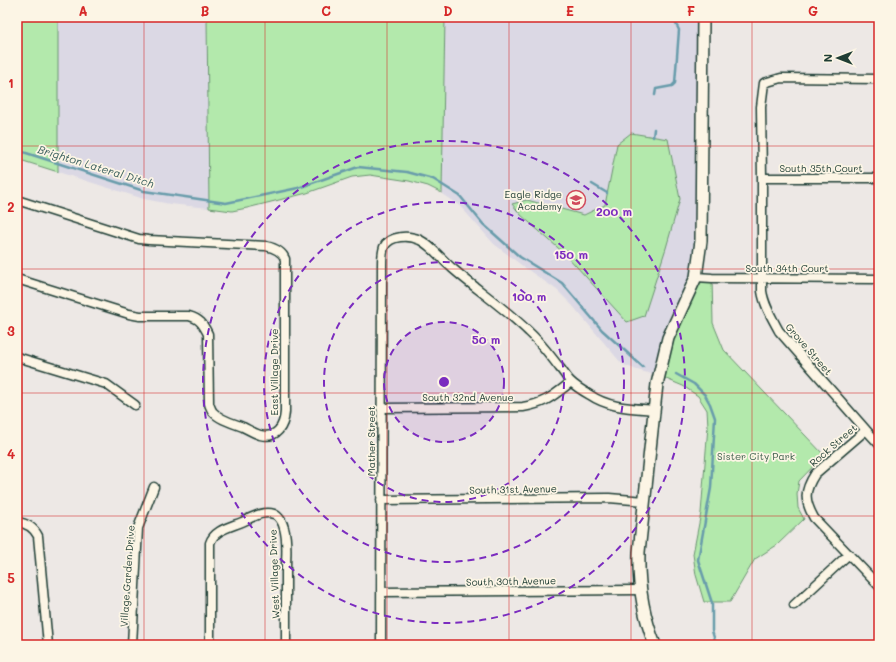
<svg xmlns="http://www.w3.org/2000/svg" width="896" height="662" font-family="Mali,sans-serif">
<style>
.built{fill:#dbd8e4}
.green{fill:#b3e9ac;stroke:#699370}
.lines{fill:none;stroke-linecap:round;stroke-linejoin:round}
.stream{stroke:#689cab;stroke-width:2.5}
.street-casing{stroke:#1f3d34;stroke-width:11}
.secondary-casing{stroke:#1f3d34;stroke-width:14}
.street{stroke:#fcf5e5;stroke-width:8}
.secondary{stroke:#fcf5e5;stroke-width:11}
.grid{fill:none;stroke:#d62828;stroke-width:1;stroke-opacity:0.55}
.ring{fill:none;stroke:#7b2cbf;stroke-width:2;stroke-dasharray:7 5}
.labels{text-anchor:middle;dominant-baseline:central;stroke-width:3.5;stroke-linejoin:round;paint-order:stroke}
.street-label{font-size:10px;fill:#1f3d34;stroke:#fcf5e5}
.poi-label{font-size:10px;fill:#1f3d34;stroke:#fcf5e5;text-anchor:end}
.park-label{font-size:10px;fill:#3d5f4c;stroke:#fcf5e5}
.water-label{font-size:11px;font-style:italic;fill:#375d5c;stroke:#fcf5e5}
.centre{fill:#7b2cbf;stroke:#fcf5e5;stroke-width:2}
.ring-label{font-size:12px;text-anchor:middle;font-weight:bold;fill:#7b2cbf;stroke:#fcf5e5;stroke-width:3.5;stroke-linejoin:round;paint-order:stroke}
.neatline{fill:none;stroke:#d62828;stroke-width:1.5}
.grid-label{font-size:13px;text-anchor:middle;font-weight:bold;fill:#d62828}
</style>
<rect width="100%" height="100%" fill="#ede8e5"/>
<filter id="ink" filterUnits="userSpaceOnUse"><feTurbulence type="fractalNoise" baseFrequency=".025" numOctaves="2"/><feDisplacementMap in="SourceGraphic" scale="8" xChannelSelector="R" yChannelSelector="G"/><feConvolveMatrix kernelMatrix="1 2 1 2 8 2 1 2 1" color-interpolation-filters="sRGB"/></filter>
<g filter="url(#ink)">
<path class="built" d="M 58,17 L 207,17 L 209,208 L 170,204 L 144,199 L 58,172 Z
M 445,17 L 703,17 L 696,277 L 659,376 L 637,370 L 622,364 L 572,305 L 557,290 L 524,267 L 494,244 L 460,206 L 442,194 Z"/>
<path class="green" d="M 17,17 L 58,17 L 58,172 L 17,159 Z
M 207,17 L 445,17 L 442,193 L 428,186 L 409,181 L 370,175 L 352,177 L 307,193 L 247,208 L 232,211 L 209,208 Z
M 631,133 L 668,139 L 680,199 L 666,248 L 644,316 L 627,322 L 566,255 L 521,215 L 512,204 L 527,200 L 584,215 L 605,205 L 617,144 Z
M 696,277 L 712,278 L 713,323 L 724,350 L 824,455 L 799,481 L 797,494 L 798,508 L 804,519 L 777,545 L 755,559 L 730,602 L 704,602 L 696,575 L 693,554 L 701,513 L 708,426 L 707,410 L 698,396 L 683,386 L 659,376 Z"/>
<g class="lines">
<path class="stream" d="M 655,95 L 656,89 L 672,86 L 675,83 L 679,30 L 676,24 L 680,19 L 680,17
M 653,137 L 654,129
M 17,150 L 144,191 L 226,203 L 298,188 L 358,167 L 407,172 L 433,179 L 460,196 L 483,224 L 520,257 L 562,283 L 602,330 L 643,367
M 592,184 L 607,193
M 676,374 L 694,384 L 705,395 L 710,404 L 715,418 L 711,488 L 698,560 L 712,603 L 712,631 L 715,641 L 720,645"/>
<g class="street-casing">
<path id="street" d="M 879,79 L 781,78 L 764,83 L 761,107 L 762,178 L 762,278 C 762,282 762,287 762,291 C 764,305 772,318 779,331 L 866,430 L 879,444
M 762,178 L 879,178
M 17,200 L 139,239 L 149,240 L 266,246 C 275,248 282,251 285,259 L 285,412 C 284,426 277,439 260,435 C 254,433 249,430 243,427 C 233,423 220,420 213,412 C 211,410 210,406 209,404 L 208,334 C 203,324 200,319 189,316 L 140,316 L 129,314 L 17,279
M 696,277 L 712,278 L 879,279
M 17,357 L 106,384 L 135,405
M 381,408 L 523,407 C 546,403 553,396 571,382
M 866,430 L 815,474 C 804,491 804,500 814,518 L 879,586
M 381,500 L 609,498 L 645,501
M 17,522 C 26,523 34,528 38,536 L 48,645
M 381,592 L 640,590
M 794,605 L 849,554
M 132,645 L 138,528 L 154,487
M 210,645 L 210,543 C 214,530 230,527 242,522 C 251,518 263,510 274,514 C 279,516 283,523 284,528 C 288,541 286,555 286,568 C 286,594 286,619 286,645
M 381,645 L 382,265 C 382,259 382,253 384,247 C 390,235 409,235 420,240 C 432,246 441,259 452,268 C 477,290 505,308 529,332 C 540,342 550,355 559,367 C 563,371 566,377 570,381 C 575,386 583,391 590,395 C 609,408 632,408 655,410"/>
</g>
<g class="secondary-casing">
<path id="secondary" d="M 655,645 C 643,615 638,584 639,552 L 657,384 L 668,338 L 691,288 L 696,277 L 701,241 L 703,17"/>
</g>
<use href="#street" class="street"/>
<use href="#secondary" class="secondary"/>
</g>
</g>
<path class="grid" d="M 144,17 L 144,645M 265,17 L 265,645M 387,17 L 387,645M 509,17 L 509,645M 631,17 L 631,645M 752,17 L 752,645M 17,146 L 879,146M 17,269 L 879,269M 17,393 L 879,393M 17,516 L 879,516"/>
<circle cx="444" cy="382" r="60" fill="#7b2cbf" fill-opacity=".12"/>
<g class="ring">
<circle cx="444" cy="382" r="60"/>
<circle cx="444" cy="382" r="120"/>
<circle cx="444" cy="382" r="180"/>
<circle cx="444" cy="382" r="241"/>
</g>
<defs>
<g id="school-ring" transform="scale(1)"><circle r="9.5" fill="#fcf5e5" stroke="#d1495b" stroke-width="1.5"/><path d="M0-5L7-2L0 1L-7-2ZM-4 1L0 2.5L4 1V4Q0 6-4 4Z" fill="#d1495b"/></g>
</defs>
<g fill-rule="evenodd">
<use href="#school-ring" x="576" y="200"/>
</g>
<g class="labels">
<g class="street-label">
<text x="821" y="168">South 35th Court</text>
<text x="787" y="268">South 34th Court</text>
<text transform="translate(809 349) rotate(49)">Grove Street</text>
<text transform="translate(274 372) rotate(-90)">East Village Drive</text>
<text x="468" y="397">South 32nd Avenue</text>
<text transform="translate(371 441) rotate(-90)">Mather Street</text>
<text transform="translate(833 445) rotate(-41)">Rock Street</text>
<text transform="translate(513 489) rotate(-1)">South 31st Avenue</text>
<text transform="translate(274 574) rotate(-92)">West Village Drive</text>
<text transform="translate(127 576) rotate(-86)">Village Garden Drive</text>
<text transform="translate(511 581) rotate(-1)">South 30th Avenue</text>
</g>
<g class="poi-label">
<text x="562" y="194">Eagle Ridge<tspan x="562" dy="12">Academy</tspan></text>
</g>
<g class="park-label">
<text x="756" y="456">Sister City Park</text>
</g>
<g class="water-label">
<text transform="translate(96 166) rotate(17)">Brighton Lateral Ditch</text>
</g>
</g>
<circle cx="444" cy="382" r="6" class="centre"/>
<g class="ring-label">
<text x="614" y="216">200 m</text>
<text x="571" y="259">150 m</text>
<text x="529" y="301">100 m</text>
<text x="486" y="344">50 m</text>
</g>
<rect width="896" height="662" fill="none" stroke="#fcf5e5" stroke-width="44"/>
<g transform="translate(838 58) rotate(270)" stroke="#fcf5e5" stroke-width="3" paint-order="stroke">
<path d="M0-3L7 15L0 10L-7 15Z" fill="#1f3d34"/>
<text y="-6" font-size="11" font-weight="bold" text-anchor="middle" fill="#1f3d34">N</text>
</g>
<rect x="22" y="22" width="852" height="618" class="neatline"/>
<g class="grid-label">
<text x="83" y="16">A</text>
<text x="205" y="16">B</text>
<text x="326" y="16">C</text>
<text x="448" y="16">D</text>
<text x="570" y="16">E</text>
<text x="691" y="16">F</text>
<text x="813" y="16">G</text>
<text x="11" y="88">1</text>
<text x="11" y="212">2</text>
<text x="11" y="336">3</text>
<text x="11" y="459">4</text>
<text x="11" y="583">5</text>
</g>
</svg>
